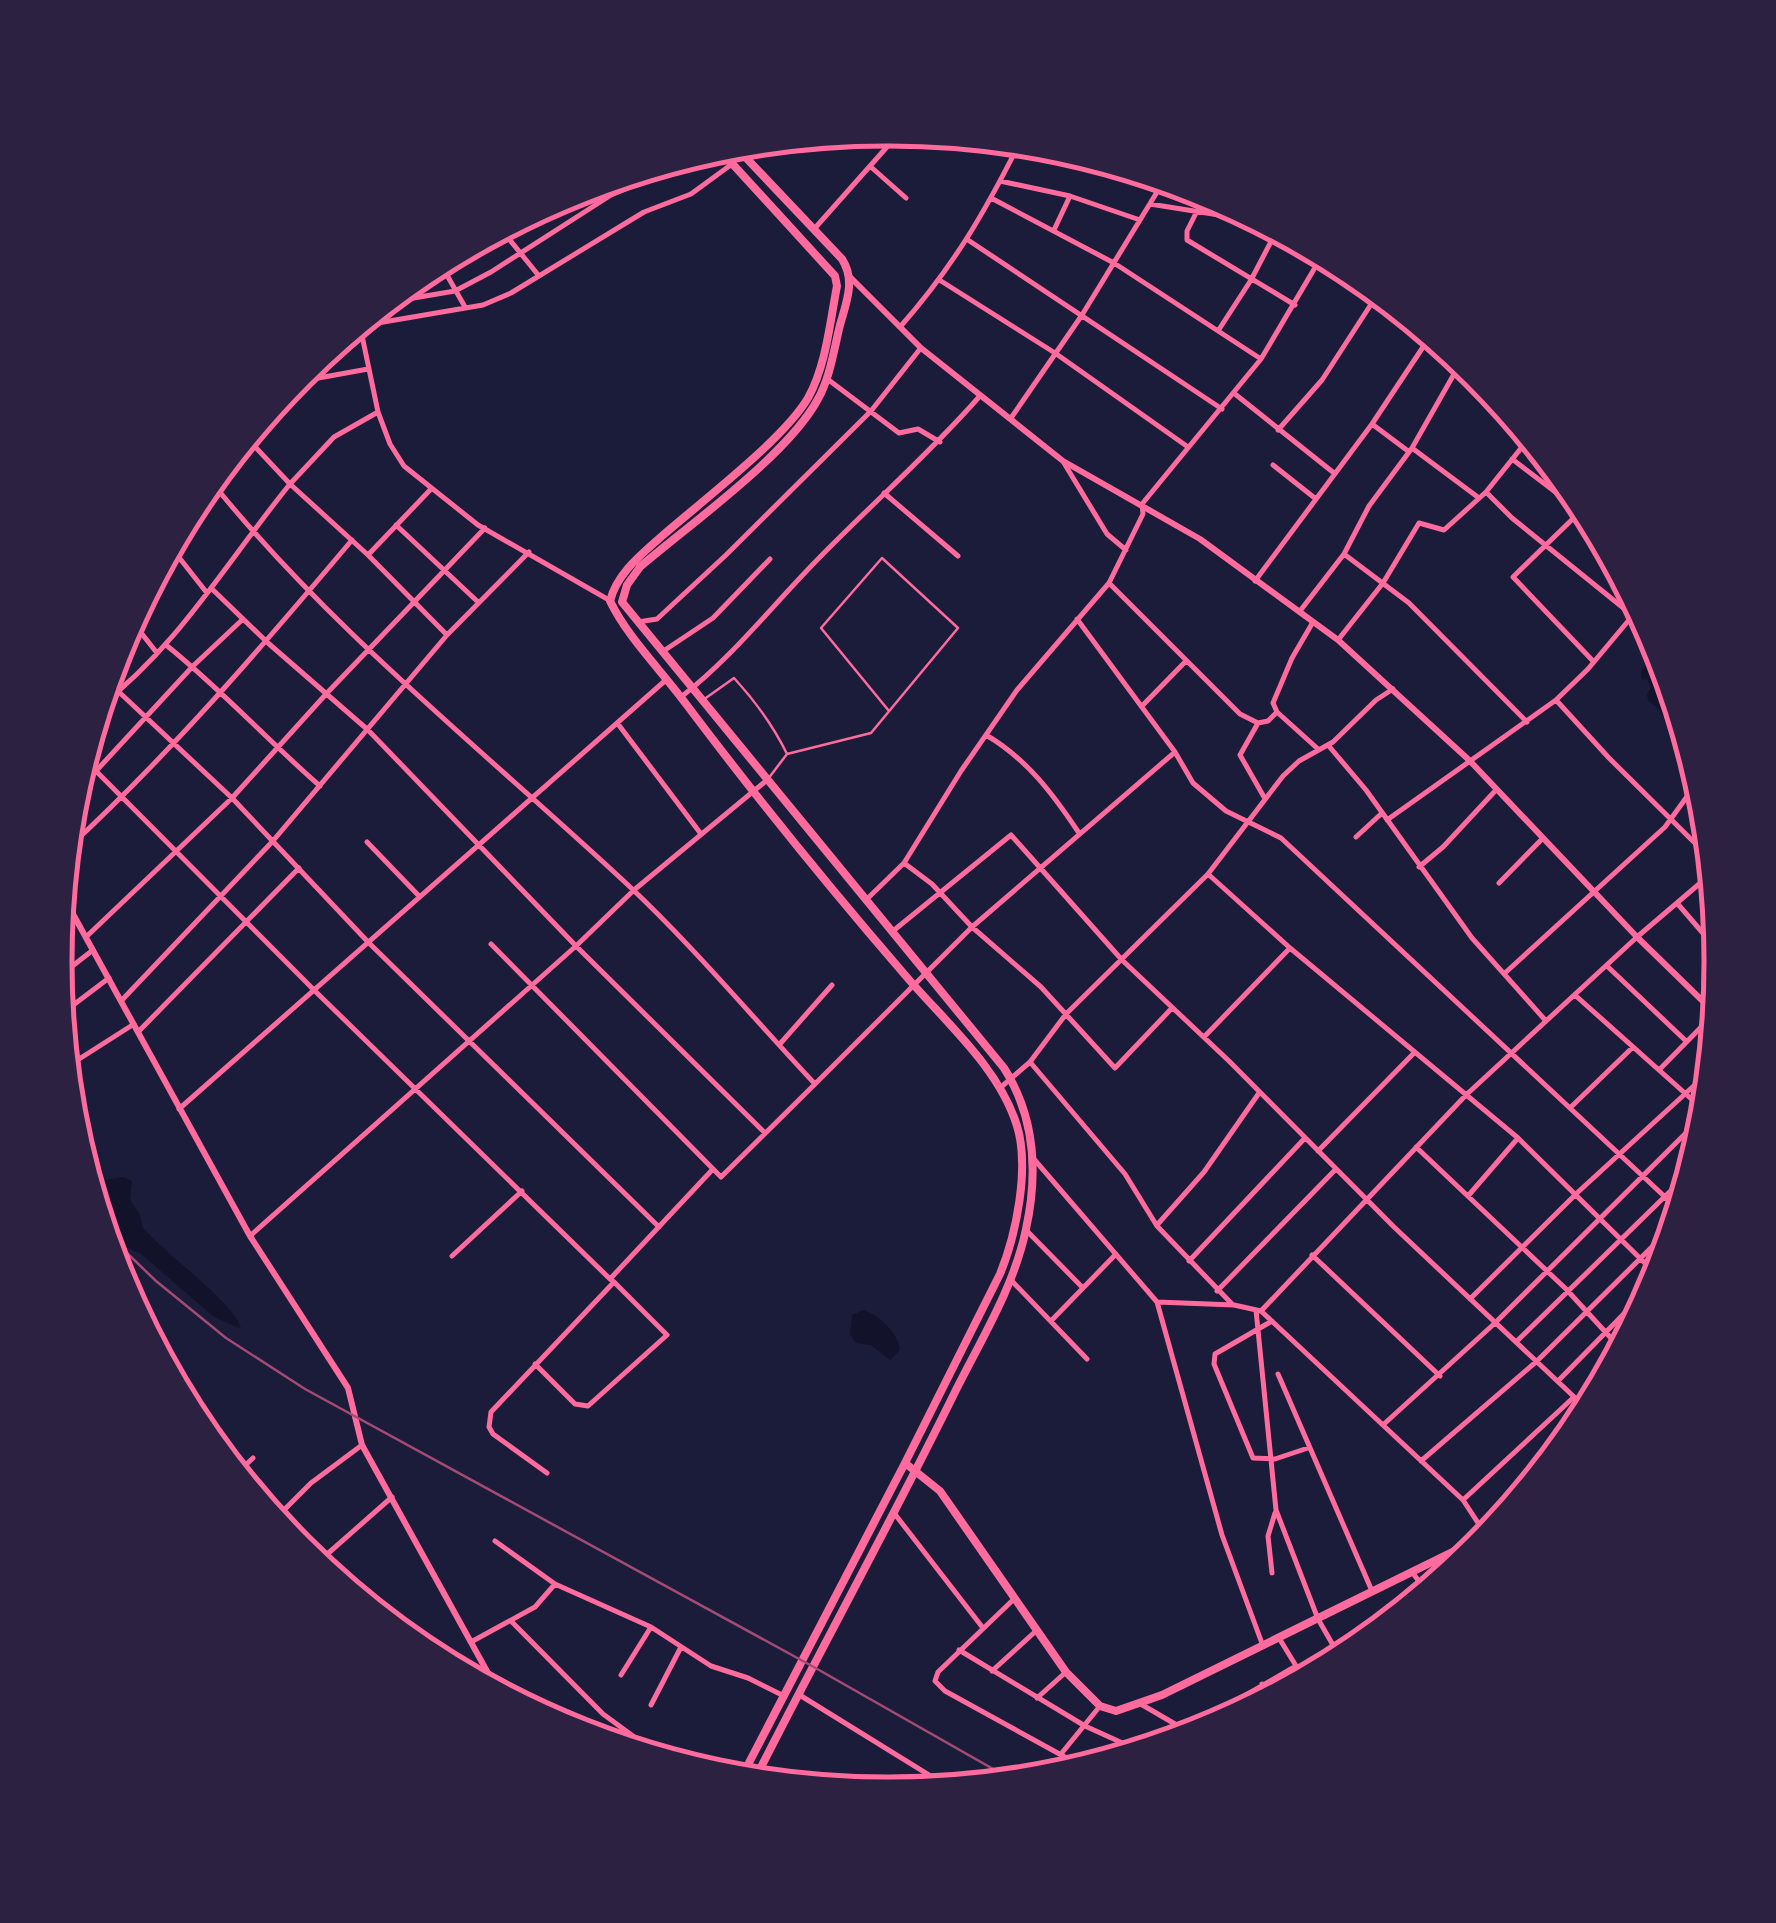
<svg xmlns="http://www.w3.org/2000/svg" width="1776" height="1923" font-family="Lato,sans-serif">
<style>
.water{fill:#12122b}
.lines{fill:none;stroke-linecap:round;stroke-linejoin:round}
.service{stroke:#ff6b9d;stroke-width:2.5}
.minor{stroke:#ff6b9d;stroke-width:5}
.tertiary{stroke:#ff6b9d;stroke-width:6}
.trunk{stroke:#ff6b9d;stroke-width:8}
.rail{stroke:#a44b75;stroke-width:2.5}
.rim{fill:none;stroke:#ff6b9d;stroke-width:5}
</style>
<rect width="100%" height="100%" fill="#1b1b3a"/>
<path class="water" d="M 1659,646 L 1687,739 L 1671,737 C 1663,723 1665,709 1649,702 L 1647,695 L 1651,687 L 1647,679 L 1642,680 L 1641,672 Z
M 82,1159 L 105,1180 L 123,1177 L 132,1181 L 130,1200 L 140,1215 L 143,1228 C 163,1252 237,1305 241,1329 L 214,1317 L 140,1253 C 100,1241 92,1193 82,1159 Z
M 864,1310 C 881,1317 898,1333 900,1350 L 890,1360 L 871,1345 L 856,1343 L 850,1334 L 852,1315 Z"/>
<g class="lines">
<path class="service" d="M 703,700 L 734,678 C 756,702 773,725 787,754 L 768,779
M 787,754 L 871,733 L 958,628 L 882,558 L 821,628 L 889,711"/>
<path class="minor" d="M 871,167 L 906,198
M 1000,181 L 1070,196 L 1140,220
M 991,198 L 1114,263 L 1261,359
M 1150,204 L 1263,222
M 1197,211 L 1187,231 L 1187,240 L 1295,305
M 815,228 L 902,130
M 501,229 L 539,276
M 1054,230 L 1070,196
M 968,240 L 1222,409
M 439,261 L 465,307
M 941,281 L 1055,353 L 1188,447
M 384,303 L 455,291 L 491,272 L 611,195 L 731,144
M 360,326 L 483,305 L 511,293 L 644,212 L 691,194 L 732,164
M 360,326 L 378,412 L 390,444 L 404,466 L 478,525 L 609,600
M 900,327 C 953,267 985,212 1020,142
M 1218,331 L 1251,280 L 1277,230
M 1462,360 L 1412,448 L 1369,506 L 1344,554 L 1409,603 L 1527,722
M 826,378 L 899,433 L 918,429 L 940,442
M 291,383 L 368,369
M 1235,394 L 1334,473
M 1494,400 L 1509,411
M 378,412 L 334,437 L 290,484 L 368,555 L 446,634
M 1011,418 L 1082,315 L 1165,179
M 1372,424 L 1408,451
M 1278,430 L 1322,380 L 1379,292
M 1412,448 L 1479,498
M 1512,459 L 1592,520
M 1064,463 L 1107,534 L 1126,550
M 1273,465 L 1316,499
M 210,480 C 331,631 488,754 628,885 C 694,947 753,1018 815,1084 L 972,927 L 1175,752
M 1486,492 L 1512,518 L 1632,615
M 884,493 L 958,556
M 1585,507 L 1513,577 L 1593,661
M 396,525 L 478,602
M 170,546 L 207,593
M 368,555 L 431,489
M 1255,581 L 1372,424 L 1431,335
M 1109,583 L 1240,714 L 1258,723 L 1268,721 L 1277,712
M 211,588 L 268,643 L 368,730 L 576,946 L 765,1133
M 1300,611 L 1344,554
M 1077,619 L 1175,752 L 1193,783 L 1226,811 L 1281,838 L 1679,1210
M 131,620 L 157,653
M 638,622 L 657,619 L 726,555 L 871,411 L 920,349
M 1313,622 L 1292,658 L 1273,703 L 1277,712 L 1318,749
M 1338,640 L 1383,583 L 1419,523 L 1444,530 L 1486,492 L 1530,437
M 166,645 C 220,688 267,740 320,786
M 662,652 L 713,618 L 770,559
M 119,692 L 232,798 L 369,943 L 659,1227
M 681,697 C 734,656 775,602 822,555 C 874,502 930,453 979,397
M 1556,700 L 1609,758 L 1711,859
M 1142,706 L 1185,662
M 99,707 C 178,647 228,560 290,484 L 246,437
M 1258,723 L 1240,755 L 1264,797
M 618,724 L 701,834
M 986,735 C 1027,759 1053,794 1079,833
M 1328,745 L 1366,790 L 1472,938 L 1546,1021
M 96,771 L 316,992 L 610,1279
M 74,787 L 96,771 L 193,666 L 243,619
M 1387,820 L 1556,700 L 1588,669 L 1639,608
M 1356,837 L 1382,813
M 367,842 L 419,896
M 66,850 C 170,754 261,648 352,540
M 904,863 L 932,884 L 972,927 L 1041,987 L 1115,1068 L 1172,1008
M 1419,867 L 1443,847 L 1496,790
M 1208,874 L 1290,948 L 1518,1138 L 1659,1277
M 1701,882 L 1715,897
M 1499,883 L 1543,838
M 867,899 L 904,863 L 961,771 L 1017,690 L 1109,583 L 1143,514 L 1142,504 L 1261,359 L 1323,254
M 1677,903 L 1720,953
M 893,931 L 1011,835 L 1122,960 L 1229,1061 L 1394,1227 L 1588,1410
M 86,937 L 232,798 L 327,693 L 485,528
M 491,944 L 721,1177 L 815,1084
M 1607,966 L 1686,1041
M 1505,973 L 1665,827 L 1699,780
M 57,978 L 93,950
M 1576,996 L 1706,1112
M 122,1000 L 272,842 L 447,635 L 529,552
M 60,1015 L 109,978
M 138,1032 L 299,868
M 1204,1037 L 1290,948
M 779,1045 L 832,985
M 1030,1062 L 1125,1174 L 1157,1226 L 1232,1304
M 65,1068 L 134,1024
M 1659,1070 L 1716,1012
M 1000,1088 L 1030,1062 L 1066,1014 L 1208,874 L 1283,776 L 1299,761 L 1333,742 L 1376,700 L 1393,689
M 1571,1107 L 1633,1047
M 179,1109 L 667,679
M 1416,1147 L 1566,1289 L 1621,1349
M 1318,1151 L 1414,1053
M 1033,1158 L 1157,1302 L 1234,1305 L 1261,1311 L 1463,1500 L 1486,1535
M 1468,1196 L 1518,1138
M 1157,1225 L 1204,1172 L 1259,1093
M 1026,1230 L 1083,1288
M 250,1236 L 576,946 L 634,890 L 767,780
M 1312,1255 L 1440,1376
M 452,1256 L 522,1191
M 1189,1261 L 1305,1138
M 1010,1279 L 1087,1359
M 1217,1291 L 1336,1169
M 1470,1299 L 1577,1193 L 1710,1071
M 1157,1302 L 1222,1535 L 1263,1646
M 1256,1310 L 1276,1510 L 1318,1619 L 1341,1659
M 1261,1311 L 1466,1095 L 1637,937 L 1712,873
M 1051,1321 L 1116,1254
M 1272,1321 L 1215,1354 L 1214,1364 L 1253,1458 L 1275,1459 L 1308,1448
M 1516,1342 L 1691,1171
M 535,1364 L 575,1404 L 588,1406 L 667,1335 L 614,1282
M 1278,1374 L 1372,1591
M 1558,1381 L 1657,1280
M 1580,1401 L 1607,1376
M 1384,1424 L 1495,1323 L 1706,1113
M 1421,1461 L 1537,1361 L 1674,1225
M 547,1473 L 493,1434 L 489,1427 L 491,1412 L 614,1282 L 610,1279 L 713,1169
M 236,1474 L 253,1458
M 1463,1500 L 1574,1397
M 894,1513 L 983,1628
M 274,1520 L 311,1483 L 362,1445
M 495,1541 L 555,1584 L 651,1627 L 711,1666 L 748,1678 L 782,1695
M 316,1564 L 392,1497
M 1412,1572 L 1427,1592
M 1272,1573 L 1268,1536 L 1275,1513
M 1015,1598 L 938,1672 L 935,1681 L 945,1691 L 1085,1768
M 512,1622 L 603,1714 L 667,1761
M 1279,1638 L 1304,1679
M 471,1642 L 535,1607 L 555,1584
M 959,1650 L 1085,1726 L 1140,1751
M 1337,1651 L 1389,1623
M 992,1671 L 1037,1630
M 621,1675 L 651,1627
M 1262,1684 L 1269,1698
M 798,1694 L 950,1788
M 1037,1698 L 1066,1672
M 1139,1703 L 1175,1724 L 1190,1736
M 651,1705 L 681,1647
M 1184,1731 L 1296,1666
M 1061,1754 L 1100,1706"/>
<path class="tertiary" d="M 849,276 L 921,348 L 1063,461 L 1200,539 L 1338,640 L 1469,760 L 1637,937 L 1716,1014
M 62,894 L 250,1236 L 348,1388 L 362,1445 L 499,1693"/>
<path class="trunk" d="M 733,144 L 842,259 C 856,281 846,303 840,325 C 834,349 830,378 818,399 C 788,455 690,524 640,567 L 627,585 L 622,602 L 1004,1068 C 1035,1117 1038,1174 1026,1229 C 1014,1288 979,1343 953,1396 C 889,1526 819,1652 754,1781
M 717,147 L 835,276 L 837,286 C 830,322 826,366 808,398 C 783,440 702,501 662,536 C 642,554 617,573 610,601 C 628,638 661,670 686,704 C 756,797 829,887 905,975 C 944,1021 999,1067 1017,1126 C 1030,1168 1016,1235 1000,1274 L 905,1463
M 740,1780 L 905,1463 L 940,1491 L 1066,1672 L 1100,1706 L 1116,1711 L 1162,1695 L 1491,1533"/>
<path class="rail" d="M 103,1230 L 156,1281 L 226,1338 L 305,1389 L 812,1666 L 1016,1782"/>
</g>
<path d="M0 0H1776V1923H0ZM887 146H889A815 815 0 0 1 1704 961V962A815 815 0 0 1 889 1777H887A815 815 0 0 1 72 962V961A815 815 0 0 1 887 146Z" fill="#2d2142" fill-rule="evenodd"/>
<path class="rim" d="M887 146H889A815 815 0 0 1 1704 961V962A815 815 0 0 1 889 1777H887A815 815 0 0 1 72 962V961A815 815 0 0 1 887 146Z"/>
</svg>
